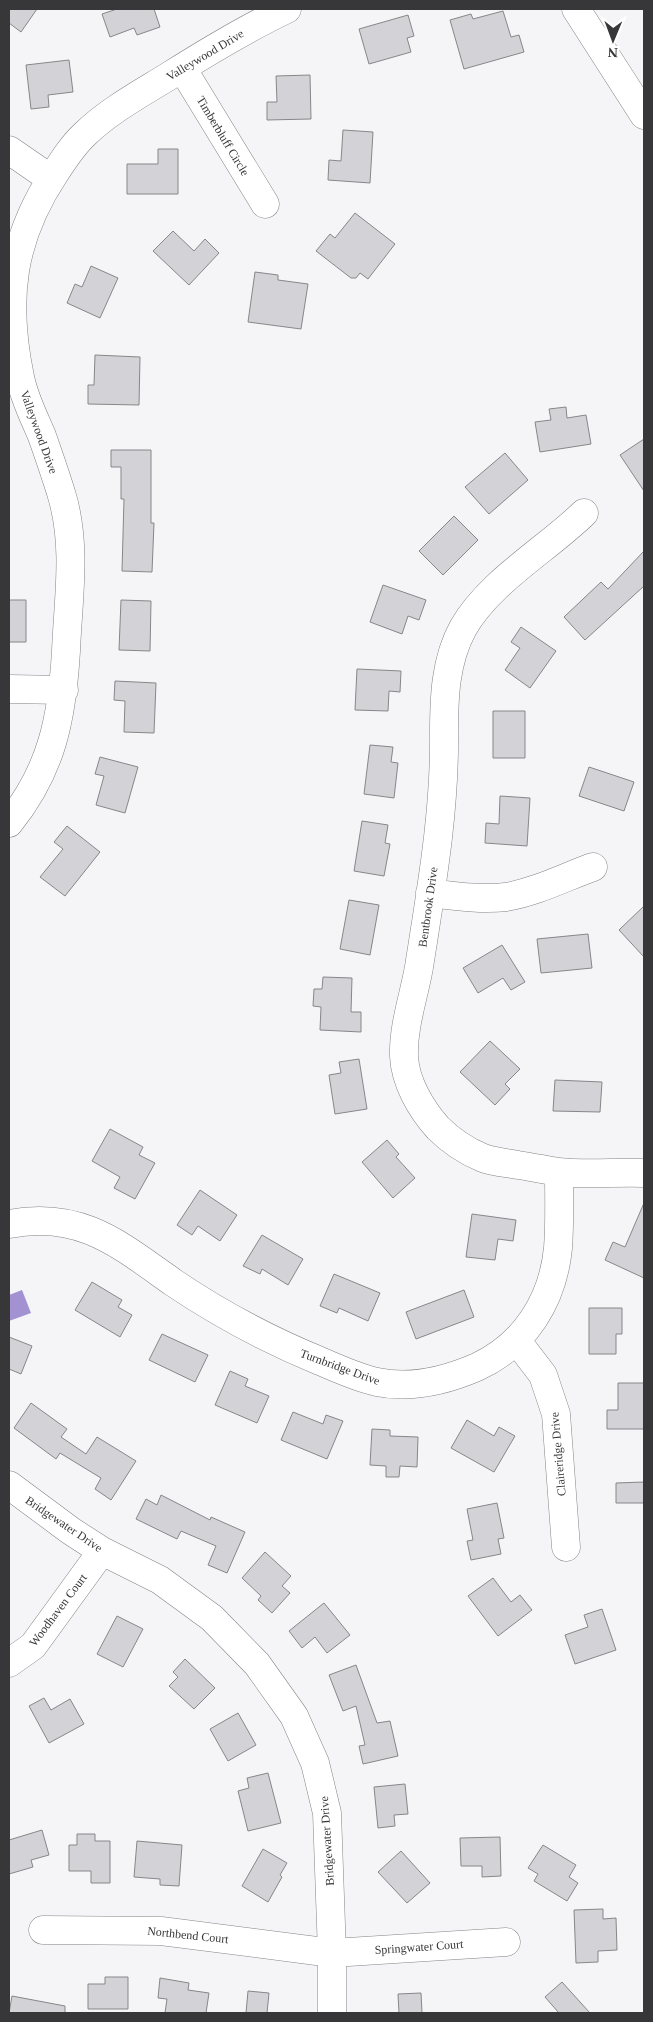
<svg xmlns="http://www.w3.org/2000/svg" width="653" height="2022" font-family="Georgia,serif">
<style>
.water{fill:#a392d2}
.building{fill:#d3d2d6;stroke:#878689}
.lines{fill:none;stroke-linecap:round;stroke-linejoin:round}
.minor-casing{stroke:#848487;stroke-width:29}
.minor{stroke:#fff;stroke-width:28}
.labels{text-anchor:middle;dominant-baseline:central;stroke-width:5;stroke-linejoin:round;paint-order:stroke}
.street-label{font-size:12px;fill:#373638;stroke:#fff}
</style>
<rect width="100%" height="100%" fill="#f5f5f8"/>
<path class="water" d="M 22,1290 L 31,1313 L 9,1321 L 9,1295 Z"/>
<path class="building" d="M 9,9 L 37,9 L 21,32 L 9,23 Z
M 117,9 L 154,9 L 160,27 L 137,35 L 134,28 L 110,37 L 102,14 Z
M 503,11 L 511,37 L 519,35 L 524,52 L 464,69 L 450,20 L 471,14 L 473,19 Z
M 408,15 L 414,36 L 407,38 L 411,52 L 369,64 L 359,29 Z
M 69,60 L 73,92 L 48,95 L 49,107 L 31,109 L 26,65 Z
M 310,75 L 311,119 L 267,120 L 267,102 L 277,102 L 276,76 Z
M 343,130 L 373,132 L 370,183 L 328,180 L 329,160 L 341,161 Z
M 158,149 L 178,149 L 178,194 L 127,194 L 127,164 L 158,164 Z
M 355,213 L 395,244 L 368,279 L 360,273 L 356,278 L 351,278 L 316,251 L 330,234 L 335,238 Z
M 173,231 L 194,251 L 205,239 L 219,253 L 189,285 L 153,251 Z
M 91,266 L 118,278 L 100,318 L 67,303 L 75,284 L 82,287 Z
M 255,272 L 278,275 L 278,280 L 308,284 L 301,329 L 248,322 Z
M 95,355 L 140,357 L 139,405 L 88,404 L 88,385 L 94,385 Z
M 566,407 L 567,418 L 586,415 L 591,444 L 540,452 L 535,422 L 551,420 L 549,409 Z
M 644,439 L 644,491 L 620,455 Z
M 111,450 L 151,450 L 151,523 L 154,523 L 152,572 L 122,571 L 124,499 L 121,499 L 121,467 L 111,467 Z
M 505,453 L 528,480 L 489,514 L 465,487 Z
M 454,516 L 478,540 L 443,575 L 419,551 Z
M 644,551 L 644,586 L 585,640 L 564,617 L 601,582 L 608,589 Z
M 383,585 L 426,600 L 419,620 L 408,616 L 402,634 L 370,622 Z
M 9,600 L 26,600 L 26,642 L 9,642 Z
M 121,600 L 151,601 L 150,651 L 119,650 Z
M 521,627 L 556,651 L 530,688 L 505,670 L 520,648 L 511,642 Z
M 357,669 L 401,671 L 400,692 L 389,691 L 388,711 L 355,710 Z
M 115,681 L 156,683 L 154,733 L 124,732 L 125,701 L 114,700 Z
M 493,711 L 525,711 L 525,758 L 493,758 Z
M 370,745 L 393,747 L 391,762 L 398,763 L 394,798 L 364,794 Z
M 100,757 L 138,767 L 125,813 L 96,805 L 104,776 L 95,774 Z
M 589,767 L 634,782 L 624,811 L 579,796 Z
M 500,796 L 530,798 L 527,846 L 485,843 L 486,823 L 499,824 Z
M 362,821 L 388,825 L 385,843 L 390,844 L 384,876 L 354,871 Z
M 67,826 L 100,852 L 65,896 L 40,877 L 63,849 L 54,842 Z
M 349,900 L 379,905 L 370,955 L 340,949 Z
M 644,906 L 644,957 L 619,930 Z
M 588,934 L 592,968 L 541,973 L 537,939 Z
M 502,945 L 525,982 L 511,990 L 503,978 L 478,993 L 463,968 Z
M 323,977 L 352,978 L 351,1012 L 361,1012 L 361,1032 L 320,1030 L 321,1007 L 313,1006 L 314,989 L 322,989 Z
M 490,1041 L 520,1069 L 505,1084 L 510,1089 L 495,1105 L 460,1072 Z
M 359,1059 L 367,1109 L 335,1114 L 329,1075 L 341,1073 L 339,1062 Z
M 555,1080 L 602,1082 L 600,1112 L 553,1111 Z
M 110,1129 L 143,1147 L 139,1155 L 155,1163 L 135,1199 L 114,1188 L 120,1177 L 92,1161 Z
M 387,1140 L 399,1154 L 396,1157 L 415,1178 L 393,1198 L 362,1162 Z
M 200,1190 L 237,1215 L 220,1241 L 198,1226 L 192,1235 L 177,1225 Z
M 644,1203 L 644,1278 L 605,1260 L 613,1242 L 625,1247 Z
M 472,1214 L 516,1220 L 513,1241 L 498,1239 L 495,1260 L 466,1257 Z
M 262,1235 L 303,1259 L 288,1285 L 262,1269 L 260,1274 L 243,1266 Z
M 334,1274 L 380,1293 L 368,1321 L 339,1308 L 337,1313 L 320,1306 Z
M 92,1282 L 122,1300 L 118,1307 L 132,1315 L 120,1337 L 75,1310 Z
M 464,1290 L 474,1317 L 416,1339 L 406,1312 Z
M 589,1308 L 622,1308 L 622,1334 L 616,1334 L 616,1354 L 589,1354 Z
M 162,1334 L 208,1355 L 195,1382 L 149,1360 Z
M 9,1337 L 32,1346 L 21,1374 L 9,1369 Z
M 230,1371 L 248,1379 L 245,1386 L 269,1396 L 257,1423 L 215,1405 Z
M 618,1383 L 644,1383 L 644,1429 L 607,1429 L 607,1410 L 618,1410 Z
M 31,1403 L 67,1429 L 61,1437 L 86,1454 L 97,1437 L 136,1461 L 111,1500 L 95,1489 L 101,1478 L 60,1453 L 56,1459 L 14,1428 Z
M 293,1412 L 323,1424 L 326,1415 L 343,1421 L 327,1459 L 281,1440 Z
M 467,1420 L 494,1436 L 499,1427 L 515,1436 L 494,1472 L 451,1448 Z
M 372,1429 L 390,1430 L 390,1436 L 418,1437 L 417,1467 L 400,1466 L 399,1477 L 386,1477 L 386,1466 L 370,1465 Z
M 644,1482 L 644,1503 L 616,1503 L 616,1483 Z
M 161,1495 L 210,1520 L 211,1517 L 245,1532 L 227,1573 L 208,1565 L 216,1546 L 181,1531 L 177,1539 L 136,1519 L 146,1499 L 157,1505 Z
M 497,1503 L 504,1538 L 498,1539 L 501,1554 L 471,1560 L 467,1541 L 473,1540 L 467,1509 Z
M 265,1552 L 291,1576 L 282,1586 L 290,1593 L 272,1613 L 258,1600 L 261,1596 L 242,1578 Z
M 493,1578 L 511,1602 L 520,1595 L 532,1610 L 498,1636 L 468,1596 Z
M 324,1603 L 350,1635 L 327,1653 L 315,1637 L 302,1648 L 289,1631 Z
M 602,1609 L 616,1650 L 575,1664 L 565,1635 L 588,1627 L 584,1615 Z
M 117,1616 L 143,1629 L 123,1667 L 97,1654 Z
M 185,1659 L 215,1688 L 194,1709 L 169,1686 L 178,1677 L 173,1672 Z
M 356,1665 L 377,1723 L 390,1721 L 398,1756 L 363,1764 L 359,1746 L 365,1745 L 356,1706 L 343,1711 L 329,1675 Z
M 44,1698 L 51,1710 L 70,1699 L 84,1724 L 49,1743 L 29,1706 Z
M 238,1713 L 256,1745 L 228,1761 L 210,1729 Z
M 268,1773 L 281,1823 L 248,1831 L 238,1791 L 249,1788 L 247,1778 Z
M 405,1784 L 408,1814 L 394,1815 L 395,1826 L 378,1828 L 374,1787 Z
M 42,1830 L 49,1855 L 31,1860 L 33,1867 L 9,1874 L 9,1840 Z
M 77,1834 L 95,1834 L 95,1841 L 110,1841 L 110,1883 L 91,1883 L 91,1871 L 69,1871 L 69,1845 L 77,1845 Z
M 500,1837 L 501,1876 L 482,1877 L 482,1866 L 461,1866 L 460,1838 Z
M 137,1841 L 182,1845 L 179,1886 L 160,1885 L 160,1879 L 134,1877 Z
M 543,1845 L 576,1865 L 569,1877 L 578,1883 L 567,1901 L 534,1881 L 538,1874 L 528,1868 Z
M 263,1849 L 287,1863 L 280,1875 L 282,1877 L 268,1902 L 242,1886 Z
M 401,1851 L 430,1883 L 407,1903 L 378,1872 Z
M 603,1909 L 603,1919 L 616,1918 L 617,1950 L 598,1951 L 598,1962 L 576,1963 L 574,1910 Z
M 105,1977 L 128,1977 L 128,2009 L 88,2009 L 88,1984 L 105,1984 Z
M 160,1978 L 189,1983 L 188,1990 L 209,1993 L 206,2013 L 165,2013 L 167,1999 L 158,1998 Z
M 562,1982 L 590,2013 L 559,2013 L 545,1997 Z
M 248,1991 L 269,1993 L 267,2013 L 246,2013 Z
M 421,1993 L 422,2013 L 399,2013 L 398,1994 Z
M 12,1996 L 65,2006 L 65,2013 L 9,2013 Z"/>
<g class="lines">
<g class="minor-casing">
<path id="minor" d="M 576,9 L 644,115
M 182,68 L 265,204
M 9,150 L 51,179
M 584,513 C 546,550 489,582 463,628 C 445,661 444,698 444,734 C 445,812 431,890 419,967 C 414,996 403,1026 404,1056 C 405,1082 421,1109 438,1128 C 451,1141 466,1151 483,1158 C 494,1162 507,1163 518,1165 C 532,1167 545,1170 558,1172 C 586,1175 616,1172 644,1173
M 9,689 L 64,690
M 9,823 C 52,770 62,718 66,651 C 68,600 77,547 62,496 C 56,476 49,456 42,436 C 34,417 24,398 20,377 C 4,300 11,239 55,173 C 64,159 73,145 85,134 C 110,110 140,94 169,76 C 207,52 247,28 287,9
M 430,893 C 455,896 481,900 506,897 C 536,892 565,877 593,867
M 9,1224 C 81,1210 120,1245 174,1283 C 220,1314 269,1340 320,1361 C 338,1369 358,1378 377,1382 C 410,1389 447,1380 477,1367 C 525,1345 553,1300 558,1248 C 560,1223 559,1197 559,1172
M 517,1341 L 543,1375 L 556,1414 L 566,1547
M 9,1485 L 71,1531 L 102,1551 L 160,1580 L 212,1618 L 257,1664 L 294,1716 L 315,1763 L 327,1813 L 332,1953 L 332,2013
M 9,1663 L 33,1646 L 102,1551
M 43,1930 L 161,1931 L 332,1953 L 506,1942"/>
</g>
<use href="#minor" class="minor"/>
</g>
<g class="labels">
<g class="street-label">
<text transform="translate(205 55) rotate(-31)">Valleywood Drive</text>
<text transform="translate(223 136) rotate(59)">Timberbluff Circle</text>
<text transform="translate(39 432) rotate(70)">Valleywood Drive</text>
<text transform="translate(428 907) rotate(-82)">Bentbrook Drive</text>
<text transform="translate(340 1367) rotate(20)">Turnbridge Drive</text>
<text transform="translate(558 1454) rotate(-95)">Claireridge Drive</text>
<text transform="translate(64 1524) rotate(34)">Bridgewater Drive</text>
<text transform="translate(58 1610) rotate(-53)">Woodhaven Court</text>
<text transform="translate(327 1841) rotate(-94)">Bridgewater Drive</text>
<text transform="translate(188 1935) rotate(6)">Northbend Court</text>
<text transform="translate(419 1947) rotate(-4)">Springwater Court</text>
</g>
</g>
<rect width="653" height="2022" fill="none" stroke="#373638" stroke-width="20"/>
<g transform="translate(613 40) rotate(181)" stroke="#ffffff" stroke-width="4" paint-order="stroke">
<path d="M0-4L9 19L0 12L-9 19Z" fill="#373638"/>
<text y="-8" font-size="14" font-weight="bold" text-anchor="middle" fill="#373638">N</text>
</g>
</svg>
